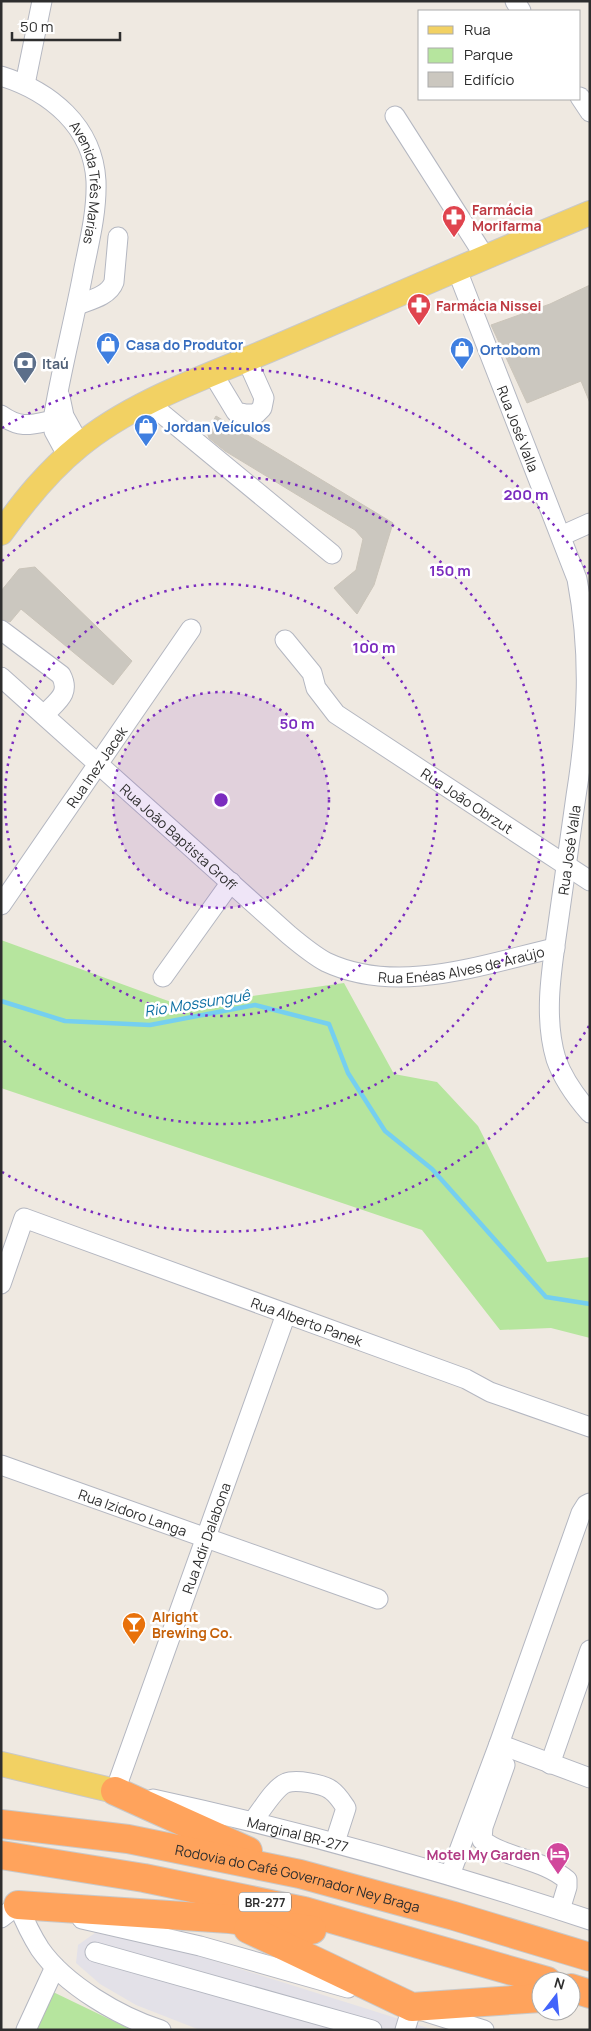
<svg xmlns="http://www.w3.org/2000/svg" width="591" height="2031" font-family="Manrope,sans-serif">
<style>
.industrial{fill:#e3e1e8}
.green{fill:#b6e59e}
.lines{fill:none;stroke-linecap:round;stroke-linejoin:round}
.stream{stroke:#75cff0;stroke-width:4.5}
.building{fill:#cbc7bf;stroke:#cbc5ba}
.minor-casing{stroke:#b4b7c1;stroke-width:21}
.major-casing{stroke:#c9c9c9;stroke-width:26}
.highway-casing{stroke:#c9c9c9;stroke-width:30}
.minor{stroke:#fff;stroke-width:19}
.major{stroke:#f2d163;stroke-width:24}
.highway{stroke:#ffa35c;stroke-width:28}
.ring{fill:none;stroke:#7b2cbf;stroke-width:2.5;stroke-dasharray:2.5 5}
.labels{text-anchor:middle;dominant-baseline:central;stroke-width:5;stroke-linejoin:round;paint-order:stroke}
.shield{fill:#fff;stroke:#6d6d6d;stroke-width:1}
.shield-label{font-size:12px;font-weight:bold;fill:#2e2e2e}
.street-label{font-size:14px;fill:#2e2e2e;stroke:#fff}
.health-label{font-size:14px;font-weight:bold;fill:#be3a42;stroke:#fff;text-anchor:start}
.shop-label{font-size:14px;font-weight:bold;fill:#366cbe;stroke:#fff;text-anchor:start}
.service-label{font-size:14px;font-weight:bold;fill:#4e5e75;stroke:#fff;text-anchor:start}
.food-label{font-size:14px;font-weight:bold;fill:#c56008;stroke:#fff;text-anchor:start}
.hotel-label{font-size:14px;font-weight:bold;fill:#b23c85;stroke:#fff;text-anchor:end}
.water-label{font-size:15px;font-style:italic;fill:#0d6fa3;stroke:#fff}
.centre{fill:#7b2cbf;stroke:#fff;stroke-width:2.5}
.ring-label{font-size:15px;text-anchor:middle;font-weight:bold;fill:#7b2cbf;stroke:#fff;stroke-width:5;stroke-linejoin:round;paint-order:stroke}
</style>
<rect width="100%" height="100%" fill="#efe9e1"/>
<path class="industrial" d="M 95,1933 L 164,1945 L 434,2030 L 200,2030 L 136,2005 L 100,1984 L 76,1963 L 78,1945 Z"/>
<path class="green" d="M 1,940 L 182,1006 L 344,983 L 394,1074 L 437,1082 L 478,1126 L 547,1262 L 590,1257 L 590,1338 L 551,1328 L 500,1330 L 422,1230 L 1,1088 Z
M 51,1991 L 132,2030 L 35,2030 Z"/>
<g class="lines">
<path class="stream" d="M 1,1001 L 65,1021 L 150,1025 L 255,1005 L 329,1024 L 348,1073 L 385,1131 L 432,1169 L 546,1297 L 590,1304"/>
</g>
<path class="building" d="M 590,285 L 590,403 L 581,381 L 527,403 L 491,325 L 550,304 Z
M 216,416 L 393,523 L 374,585 L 357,614 L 334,588 L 356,570 L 363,539 L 355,530 L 225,451 L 209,438 L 207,432 Z
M 35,567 L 132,661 L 113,685 L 21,609 L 10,622 L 1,619 L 1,591 L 19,569 Z"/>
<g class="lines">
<g class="minor-casing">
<g id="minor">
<path d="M 515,1 L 521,11"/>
<path id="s1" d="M 1,76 C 50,91 93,126 96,181 C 97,210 90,239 84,268 C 75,318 61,369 53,420 L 54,431 L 67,455"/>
<path d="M 25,84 L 42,1"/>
<path d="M 580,97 L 590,112"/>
<path d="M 395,116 L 485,257"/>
<path id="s2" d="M 457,270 L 577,579 C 591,654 588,721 576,796 C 570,839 564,881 558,924 C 552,967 543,1016 556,1059 C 563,1079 576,1097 590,1113"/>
<path d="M 77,305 C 90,300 109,296 114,282 L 118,237"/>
<path d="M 213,374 L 236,412 L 246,414 L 256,414 L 262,408 L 264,398 L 247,360"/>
<path d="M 60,397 L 64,416 L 80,445"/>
<path d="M 149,403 L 332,554"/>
<path d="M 1,415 C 21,429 30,425 53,420"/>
<path d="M 561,536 L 590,523"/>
<path d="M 1,630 L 61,675 C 71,694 57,701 44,715"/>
<path id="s3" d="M 285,640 L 312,673 L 316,688 L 336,714 L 590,881"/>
<path id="s4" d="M 1,677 L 289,935 C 301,945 313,955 326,962 C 398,996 483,964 555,948"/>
<path id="s5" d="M 1,905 L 191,629"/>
<path d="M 163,977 L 231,882"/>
<path id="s6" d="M 1,1284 L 24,1218 L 466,1379 L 490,1392 L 590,1427"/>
<path id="s7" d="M 1,1465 L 378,1599"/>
<path d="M 499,1744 L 590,1778"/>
<path d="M 550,1764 L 590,1650"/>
<path d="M 505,1765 L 483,1827 L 482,1840 C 507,1859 543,1859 567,1880 L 567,1887 L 560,1910"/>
<path id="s8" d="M 126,1793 L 115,1791 L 286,1314"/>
<path id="s9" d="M 153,1799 C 301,1831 446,1872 590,1920"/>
<path d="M 253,1821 C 261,1811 275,1787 286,1783 C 296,1779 323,1784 331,1790 C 338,1795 342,1802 346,1808 L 335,1842"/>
<path d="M 450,1875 L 499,1744 L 581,1513 L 586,1505 L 590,1503"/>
<path d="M 18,1905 C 24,1920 31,1935 40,1949 C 65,1985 120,2017 161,2030"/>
<path d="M 1,1918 L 18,1905"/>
<path d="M 82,1919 L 200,1946 L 348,1988"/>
<path d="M 95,1952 L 372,2030"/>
<path d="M 423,2011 L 484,2030"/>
<path d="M 26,2030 L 55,1967"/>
<path d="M 405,2030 L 412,2007"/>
</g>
</g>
<g class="major-casing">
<path id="major" d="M 1,533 C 24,501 48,471 79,446 C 133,401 209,376 274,348 C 379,303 484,257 590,213
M 1,1764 L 115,1791"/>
</g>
<g class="highway-casing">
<g id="highway">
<path d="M 115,1791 L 248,1851"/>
<path id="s10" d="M 1,1824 L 128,1839 L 300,1874 L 454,1916 L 590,1957"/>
<path d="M 1,1855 L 144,1878 L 304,1911 L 547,1981"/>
<path d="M 18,1905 L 229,1919 L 312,1930"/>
<path d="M 248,1929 L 412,2007 L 541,1998"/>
<path d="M 571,1988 L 590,1994"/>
</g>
</g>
<use href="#minor" class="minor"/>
<use href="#major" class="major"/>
<use href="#highway" class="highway"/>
</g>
<circle cx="221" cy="800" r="108" fill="#7b2cbf" fill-opacity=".12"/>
<g class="ring">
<circle cx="221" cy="800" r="108"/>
<circle cx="221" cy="800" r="216"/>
<path d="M2 561A324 324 0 1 1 2 1039"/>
<path d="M589 1026A432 432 0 0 1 2 1172M2 428A432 432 0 0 1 589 574"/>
</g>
<defs>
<g id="pharmacy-pin" transform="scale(1.25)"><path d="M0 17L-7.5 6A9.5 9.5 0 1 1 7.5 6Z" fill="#e0444e" stroke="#fff"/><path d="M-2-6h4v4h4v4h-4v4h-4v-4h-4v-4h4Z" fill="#fff"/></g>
<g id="shop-pin" transform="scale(1.25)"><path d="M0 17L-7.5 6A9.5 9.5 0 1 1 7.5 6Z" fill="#3f7fe0" stroke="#fff"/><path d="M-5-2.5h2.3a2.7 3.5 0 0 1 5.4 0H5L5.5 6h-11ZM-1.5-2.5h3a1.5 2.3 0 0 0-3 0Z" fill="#fff"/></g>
<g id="bank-pin" transform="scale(1.25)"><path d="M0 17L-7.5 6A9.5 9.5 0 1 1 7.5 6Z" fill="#5c6f8a" stroke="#fff"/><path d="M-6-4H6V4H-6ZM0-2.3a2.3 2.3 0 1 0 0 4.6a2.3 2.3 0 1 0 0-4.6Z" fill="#fff"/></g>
<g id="bar-pin" transform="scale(1.25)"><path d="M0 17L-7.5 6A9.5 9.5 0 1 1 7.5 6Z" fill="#e8710a" stroke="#fff"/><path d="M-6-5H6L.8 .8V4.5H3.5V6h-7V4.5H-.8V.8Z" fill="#fff"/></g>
<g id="hotel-pin" transform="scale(1.25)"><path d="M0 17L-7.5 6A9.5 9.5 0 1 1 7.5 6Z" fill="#d1479c" stroke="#fff"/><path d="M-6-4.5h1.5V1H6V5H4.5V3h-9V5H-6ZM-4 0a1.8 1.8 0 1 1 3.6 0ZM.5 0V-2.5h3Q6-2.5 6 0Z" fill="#fff"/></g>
</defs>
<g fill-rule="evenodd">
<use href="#pharmacy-pin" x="454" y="217"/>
<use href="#pharmacy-pin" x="419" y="305"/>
<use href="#shop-pin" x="108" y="344"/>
<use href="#shop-pin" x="462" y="349"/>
<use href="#bank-pin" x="25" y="363"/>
<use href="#shop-pin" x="146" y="426"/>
<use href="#bar-pin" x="134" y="1624"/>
<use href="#hotel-pin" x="558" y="1854"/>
</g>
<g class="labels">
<rect class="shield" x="239" y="1892.5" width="52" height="19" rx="4"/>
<g class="shield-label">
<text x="265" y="1902">BR-277</text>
</g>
<g class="street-label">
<text stroke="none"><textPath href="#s1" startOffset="151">Avenida Três Marias</textPath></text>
<text stroke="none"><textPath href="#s2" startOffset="170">Rua José Valla</textPath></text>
<text stroke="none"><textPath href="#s5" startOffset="168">Rua Inez Jacek</textPath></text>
<text stroke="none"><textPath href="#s3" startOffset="248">Rua João Obrzut</textPath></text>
<text stroke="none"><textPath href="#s4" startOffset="239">Rua João Baptista Groff</textPath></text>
<text transform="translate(569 850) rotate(-82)">Rua José Valla</text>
<text stroke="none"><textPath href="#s4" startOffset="571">Rua Enéas Alves de Araújo</textPath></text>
<text stroke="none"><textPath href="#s6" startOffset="371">Rua Alberto Panek</textPath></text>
<text stroke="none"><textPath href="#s7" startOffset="140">Rua Izidoro Langa</textPath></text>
<text stroke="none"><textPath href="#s8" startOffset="280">Rua Adir Dalabona</textPath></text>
<text stroke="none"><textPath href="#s9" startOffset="149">Marginal BR-277</textPath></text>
<text stroke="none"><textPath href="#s10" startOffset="302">Rodovia do Café Governador Ney Braga</textPath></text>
</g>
<g class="health-label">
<text x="472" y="209">Farmácia<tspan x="472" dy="16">Morifarma</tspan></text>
<text x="436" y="305">Farmácia Nissei</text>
</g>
<g class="shop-label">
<text x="126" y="344">Casa do Produtor</text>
<text x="480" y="349">Ortobom</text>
<text x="164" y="426">Jordan Veículos</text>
</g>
<g class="service-label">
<text x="42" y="363">Itaú</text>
</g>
<g class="food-label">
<text x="152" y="1616">Alright<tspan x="152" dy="16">Brewing Co.</tspan></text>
</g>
<g class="hotel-label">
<text x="540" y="1854">Motel My Garden</text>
</g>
<g class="water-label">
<text transform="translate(197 1003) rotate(-9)">Rio Mossunguê</text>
</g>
</g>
<circle cx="221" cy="800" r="8" class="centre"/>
<g class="ring-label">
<text x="526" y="500">200 m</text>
<text x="450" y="576">150 m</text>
<text x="374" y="653">100 m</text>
<text x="297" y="729">50 m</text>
</g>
<rect width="591" height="2031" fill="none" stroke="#2e2e2e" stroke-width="5"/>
<rect x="418" y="10" width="162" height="90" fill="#ffffff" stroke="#ababab"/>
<rect x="428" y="26" width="25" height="8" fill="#f2d163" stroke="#ababab"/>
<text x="464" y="35" font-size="15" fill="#2e2e2e">Rua</text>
<rect x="428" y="48" width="25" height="15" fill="#b6e59e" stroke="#ababab"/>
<text x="464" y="60" font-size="15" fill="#2e2e2e">Parque</text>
<rect x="428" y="72" width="25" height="15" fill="#cbc7bf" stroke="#ababab"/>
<text x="464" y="85" font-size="15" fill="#2e2e2e">Edifício</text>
<g transform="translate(556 1996) rotate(16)"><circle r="24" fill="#ffffff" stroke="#ababab"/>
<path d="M0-4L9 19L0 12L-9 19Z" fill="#4264fb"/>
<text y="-8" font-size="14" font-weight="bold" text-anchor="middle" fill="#2e2e2e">N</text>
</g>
<path d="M12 32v8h108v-8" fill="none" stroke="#2e2e2e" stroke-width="2.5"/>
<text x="20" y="32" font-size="15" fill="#2e2e2e" stroke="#ffffff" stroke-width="4" paint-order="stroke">50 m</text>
</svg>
